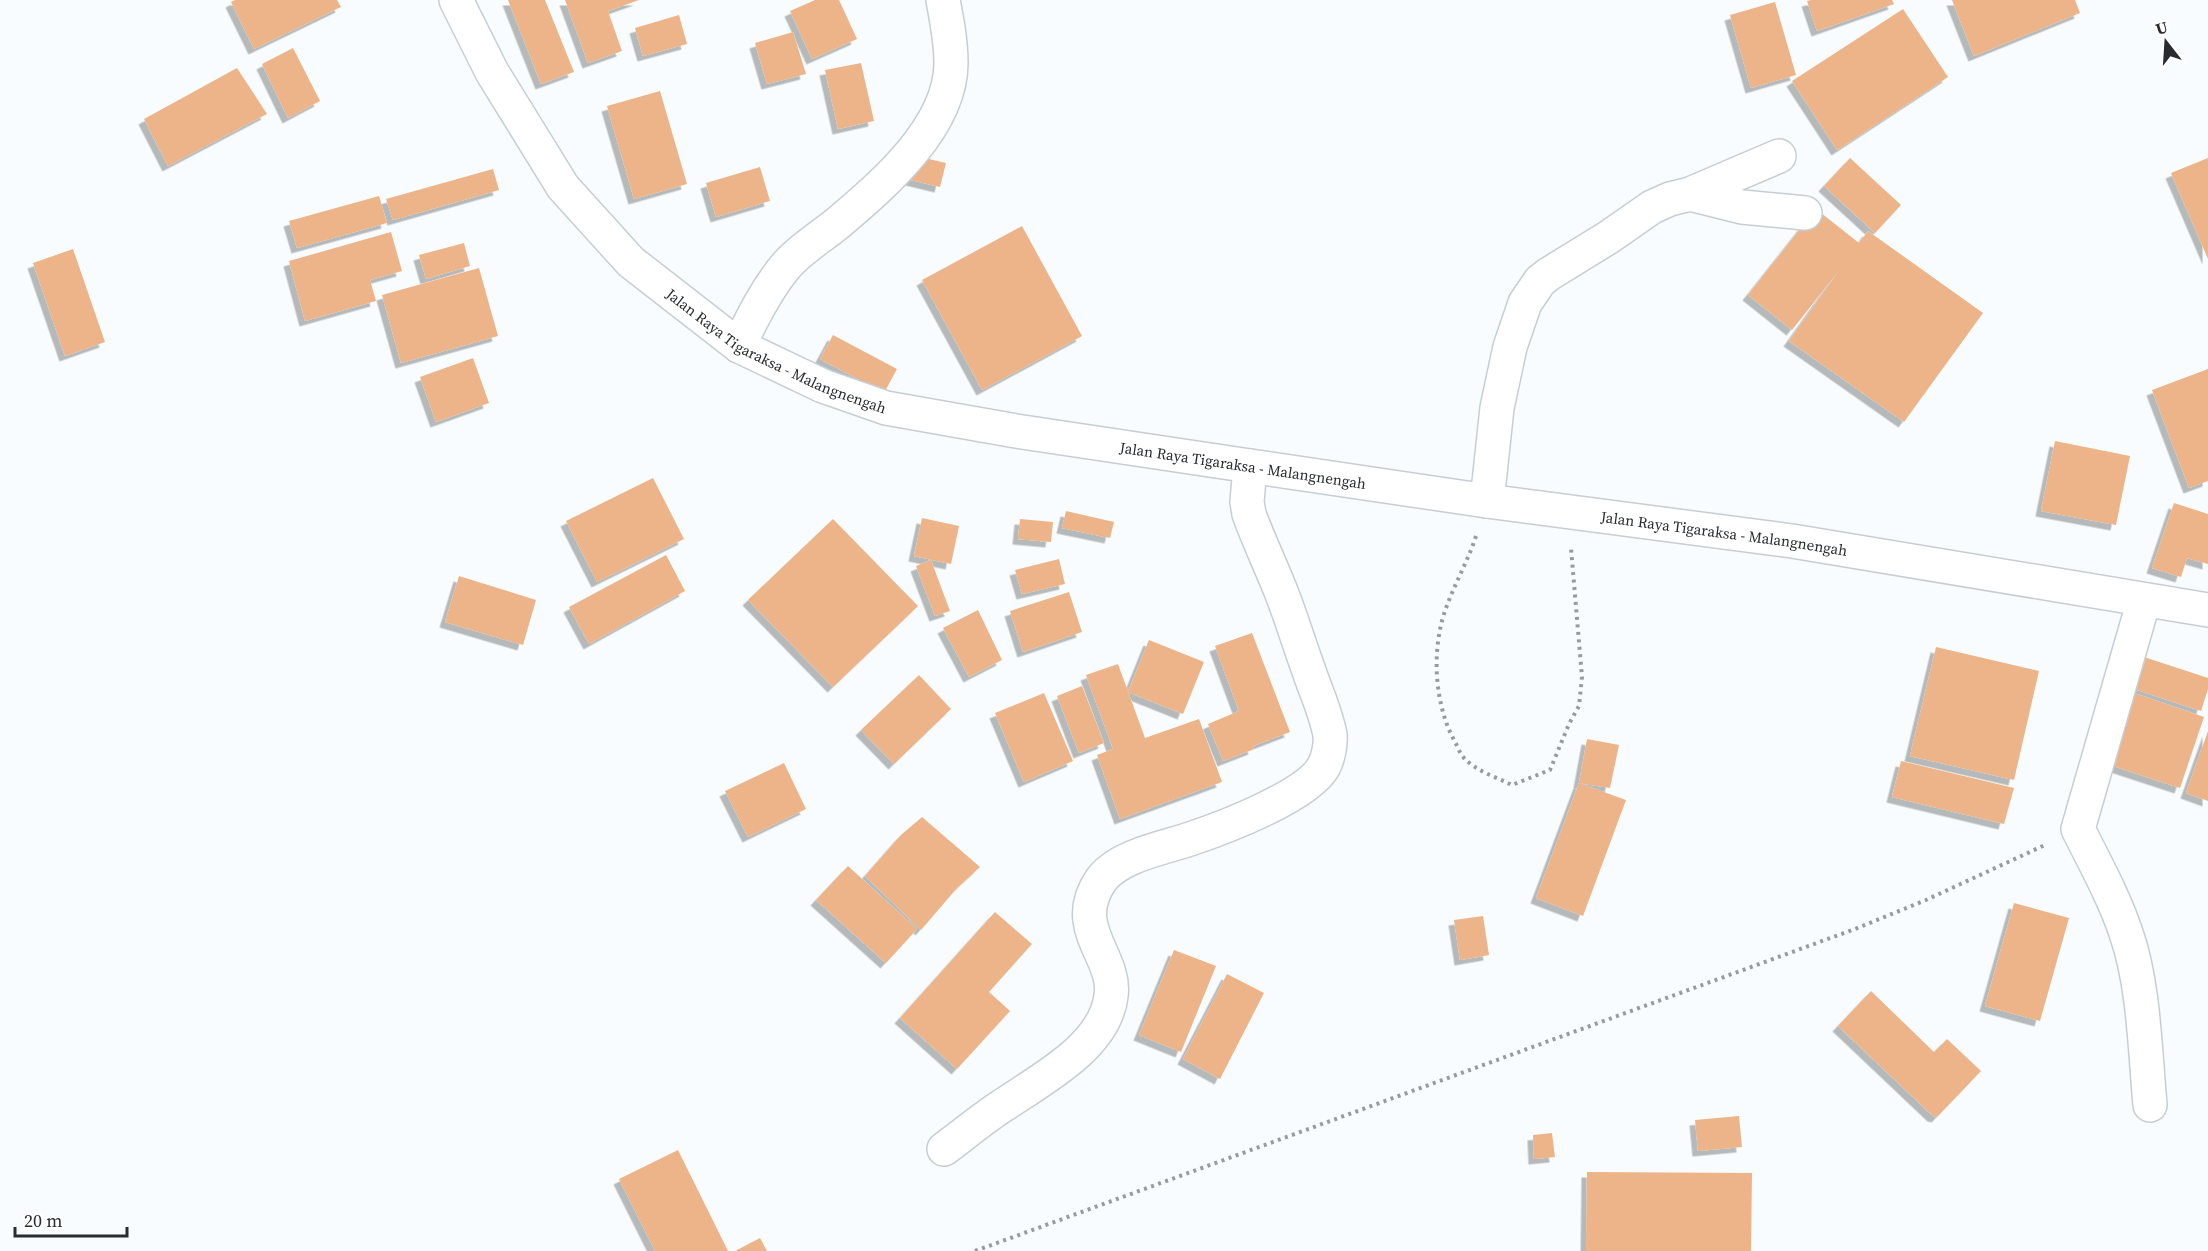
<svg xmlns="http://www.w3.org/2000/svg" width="2208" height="1251" font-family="'Source Serif 4',serif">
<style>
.building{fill:#ecb488;filter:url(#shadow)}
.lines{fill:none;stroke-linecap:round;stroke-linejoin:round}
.minor-casing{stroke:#c6ced4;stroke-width:36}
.major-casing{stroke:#c6ced4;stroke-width:36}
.path{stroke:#979b9d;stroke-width:4;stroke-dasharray:3 4.5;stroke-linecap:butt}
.minor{stroke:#fff;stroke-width:33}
.major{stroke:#fff;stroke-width:33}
.labels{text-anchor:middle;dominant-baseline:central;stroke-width:6;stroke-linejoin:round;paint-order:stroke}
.street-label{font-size:15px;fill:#292c2e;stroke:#fff}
</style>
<defs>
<filter id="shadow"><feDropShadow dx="-5.5" dy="5.5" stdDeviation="0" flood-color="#0004"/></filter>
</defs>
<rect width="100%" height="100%" fill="#f8fcfe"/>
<path class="building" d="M 235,0 L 337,0 L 341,7 L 254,49 L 231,2 Z
M 508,0 L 545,0 L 574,72 L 541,84 Z
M 565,0 L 639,0 L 608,11 L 622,51 L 588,63 Z
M 815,0 L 839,0 L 857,39 L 812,59 L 790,11 Z
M 1811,0 L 1892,0 L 1894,4 L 1817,31 L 1807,1 Z
M 1952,0 L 2075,0 L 2080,13 L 1974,56 Z
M 1775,2 L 1796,75 L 1751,88 L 1730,15 Z
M 1903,9 L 1948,77 L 1837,150 L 1792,81 Z
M 679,15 L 687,44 L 643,56 L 635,28 Z
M 793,32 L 806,74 L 767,84 L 755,43 Z
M 293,48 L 320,101 L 288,118 L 262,64 Z
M 861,63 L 874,121 L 838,129 L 825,70 Z
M 237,68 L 267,114 L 168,166 L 144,119 Z
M 660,91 L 687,184 L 634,199 L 607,106 Z
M 916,156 L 946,163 L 940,187 L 911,180 Z
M 1850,158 L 1901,205 L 1875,233 L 1824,186 Z
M 2208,158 L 2208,259 L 2171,173 Z
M 760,167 L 770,201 L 716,217 L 706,183 Z
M 493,169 L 499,190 L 393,220 L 386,199 Z
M 379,196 L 387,223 L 297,248 L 289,221 Z
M 1816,209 L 1859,243 L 1868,231 L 1983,313 L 1904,422 L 1789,341 L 1841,268 L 1792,330 L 1748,295 Z
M 1022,226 L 1082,336 L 982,390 L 922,280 Z
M 391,232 L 402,271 L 370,280 L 376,301 L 305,321 L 289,261 Z
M 464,243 L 470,266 L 426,279 L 419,255 Z
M 73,249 L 105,342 L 65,356 L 33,263 Z
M 479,268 L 498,336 L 401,363 L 382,295 Z
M 833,335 L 897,369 L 884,393 L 820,359 Z
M 473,358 L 489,403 L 436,422 L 420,377 Z
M 2208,369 L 2208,481 L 2189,488 L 2152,390 Z
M 2055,441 L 2130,456 L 2116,525 L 2041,511 Z
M 653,478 L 684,539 L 597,582 L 566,521 Z
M 2174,503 L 2208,514 L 2208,564 L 2187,558 L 2181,577 L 2152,568 Z
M 1066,511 L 1114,522 L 1110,538 L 1062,528 Z
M 922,518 L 959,526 L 951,564 L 914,556 Z
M 833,519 L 918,606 L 833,687 L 748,600 Z
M 1020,519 L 1053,522 L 1051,542 L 1018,539 Z
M 666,555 L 685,591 L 589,644 L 569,607 Z
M 1059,559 L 1065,584 L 1022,594 L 1015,570 Z
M 931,560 L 950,611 L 935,616 L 916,566 Z
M 459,576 L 536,600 L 523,645 L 445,622 Z
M 1069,592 L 1082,632 L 1023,652 L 1010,611 Z
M 978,610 L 1002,660 L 969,677 L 943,628 Z
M 1252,633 L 1290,732 L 1253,746 L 1254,749 L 1223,761 L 1208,724 L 1239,711 L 1215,646 Z
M 1149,640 L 1204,662 L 1183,714 L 1128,692 Z
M 1936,647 L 2039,671 L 2014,780 L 1910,756 Z
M 2141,656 L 2208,678 L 2208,689 L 2201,711 L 2131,688 Z
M 1118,664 L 1145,738 L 1199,719 L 1222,782 L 1120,819 L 1097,755 L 1113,749 L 1086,675 Z
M 919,675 L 951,709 L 894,764 L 861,730 Z
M 1082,686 L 1104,743 L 1079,753 L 1057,696 Z
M 2131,692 L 2204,717 L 2180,788 L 2107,764 Z
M 1044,693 L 1073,761 L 1024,782 L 995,713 Z
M 2208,731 L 2208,801 L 2186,793 Z
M 1587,739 L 1619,745 L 1610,788 L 1579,783 Z
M 1901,761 L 2014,788 L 2004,824 L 1892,797 Z
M 784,763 L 806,809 L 748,837 L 725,791 Z
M 1579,783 L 1626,800 L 1583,916 L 1536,898 Z
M 922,817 L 980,867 L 957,888 L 921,930 L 865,876 L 901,835 Z
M 848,866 L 917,929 L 886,963 L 816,900 Z
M 2014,903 L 2069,918 L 2040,1021 L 1985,1006 Z
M 995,912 L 1032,944 L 989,992 L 1010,1011 L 957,1069 L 900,1018 Z
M 1483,916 L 1489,955 L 1460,960 L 1454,920 Z
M 1174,950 L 1216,966 L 1181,1052 L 1139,1035 Z
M 1227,974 L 1264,993 L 1220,1079 L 1183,1059 Z
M 1871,991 L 1934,1052 L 1947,1039 L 1981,1071 L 1937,1117 L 1933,1116 L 1838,1026 Z
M 1739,1116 L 1742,1147 L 1698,1151 L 1695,1120 Z
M 1552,1133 L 1555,1157 L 1534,1159 L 1533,1135 Z
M 678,1150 L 728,1251 L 655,1251 L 619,1179 Z
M 1587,1172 L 1752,1173 L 1751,1251 L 1586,1251 Z
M 760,1238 L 767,1251 L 735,1251 Z"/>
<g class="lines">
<g class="minor-casing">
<path id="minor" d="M 1690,194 L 1742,207 L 1805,213
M 739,346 C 752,318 766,290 785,267 C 799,250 821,237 838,223 C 883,185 951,127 951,63 C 951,42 947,21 943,0
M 1487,501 L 1497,408 L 1510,347 L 1525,303 L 1540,281 L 1549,274 L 1609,237 L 1652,207 L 1670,199 L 1690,194 L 1779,156
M 2144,600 L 2078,829 C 2095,863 2114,897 2126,933 C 2144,984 2145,1051 2150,1105
M 944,1149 C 963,1135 982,1119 1002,1106 C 1040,1080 1105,1047 1111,996 C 1117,956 1068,928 1101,880 C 1118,856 1163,848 1190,839 C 1223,828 1308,796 1324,766 C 1328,758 1331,745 1330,735 C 1326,713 1316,692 1309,671 C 1299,644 1291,616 1280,589 C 1270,564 1258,539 1249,514 L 1247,502 L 1250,466"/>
</g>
<g class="major-casing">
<g id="major">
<path id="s1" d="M 456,0 L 492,72 L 563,187 L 631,262 L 739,346 L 823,386 L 886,408 L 1016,431 L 1250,466 L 1487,501 L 1792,541 L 2208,610"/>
</g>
</g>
<path class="path" d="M 1476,536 C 1468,561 1455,583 1446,608 C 1431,649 1434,704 1455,742 C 1458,747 1460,754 1464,758 C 1476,771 1496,777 1512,785 L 1550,770 L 1569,724 L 1579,706 L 1582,677 L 1571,548
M 975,1251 L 1855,929 L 1926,900 L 2045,845"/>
<use href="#minor" class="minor"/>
<use href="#major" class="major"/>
</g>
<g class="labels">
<g class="street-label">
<text stroke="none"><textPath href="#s1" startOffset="489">Jalan Raya Tigaraksa - Malangnengah</textPath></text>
<text stroke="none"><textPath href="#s1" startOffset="975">Jalan Raya Tigaraksa - Malangnengah</textPath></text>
<text stroke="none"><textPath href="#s1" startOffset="1461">Jalan Raya Tigaraksa - Malangnengah</textPath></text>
</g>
</g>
<g transform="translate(2166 42) rotate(343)" stroke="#ffffff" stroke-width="4.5" paint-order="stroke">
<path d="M0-4.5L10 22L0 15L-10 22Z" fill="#292c2e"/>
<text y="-9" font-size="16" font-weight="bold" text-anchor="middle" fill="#292c2e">U</text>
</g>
<path d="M15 1227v9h112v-9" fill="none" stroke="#292c2e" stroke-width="3"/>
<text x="24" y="1227" font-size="18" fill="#292c2e" stroke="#ffffff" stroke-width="4.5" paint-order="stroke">20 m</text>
</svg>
